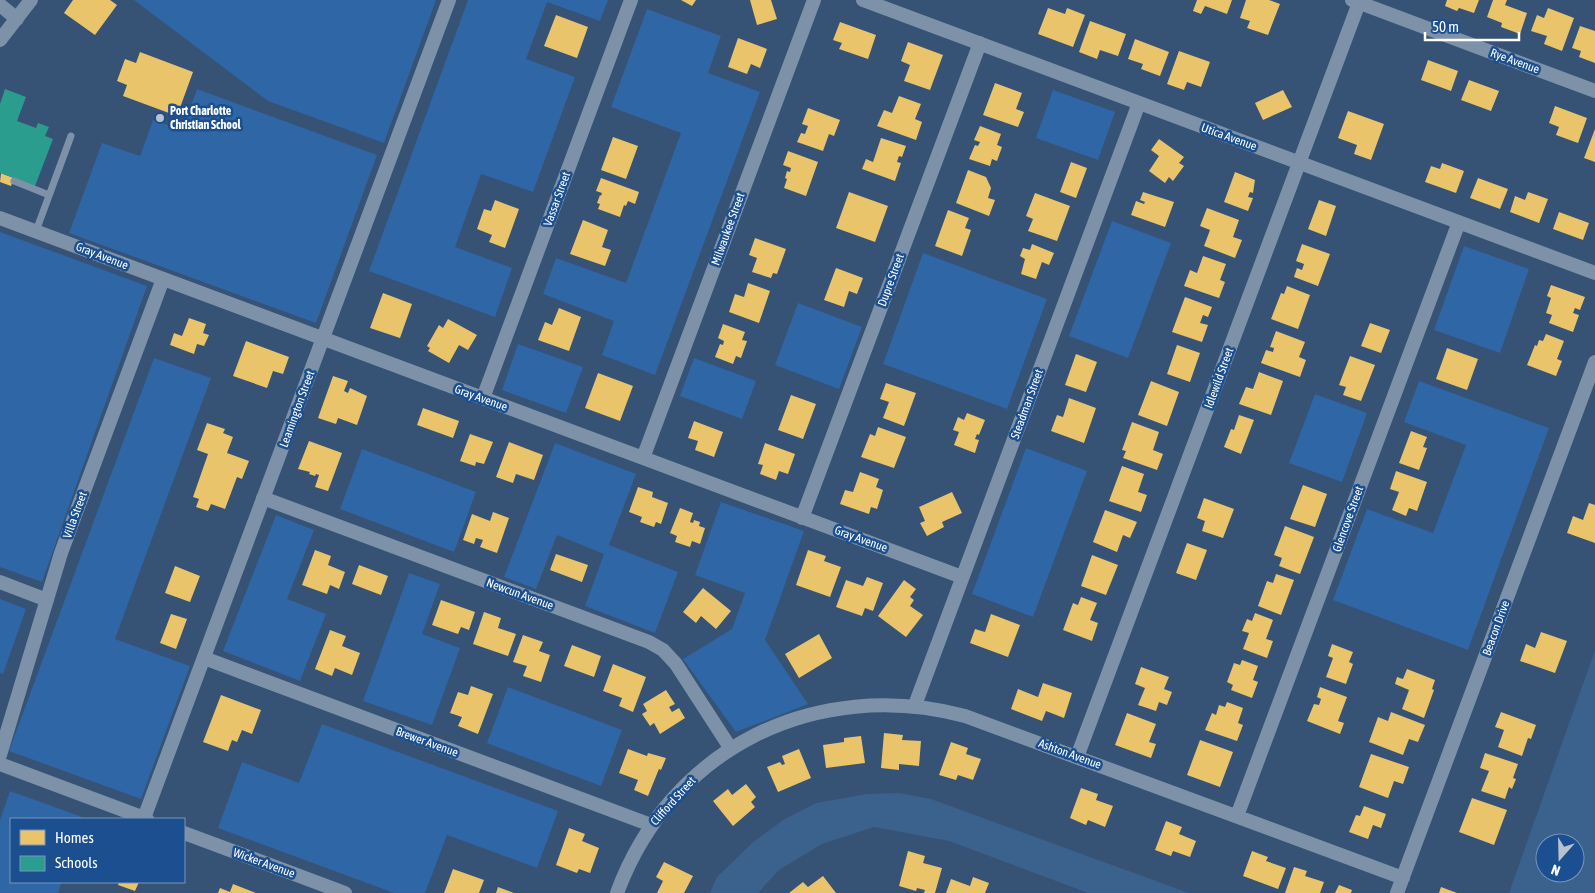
<svg xmlns="http://www.w3.org/2000/svg" width="1595" height="893" font-family="'Asap Condensed',sans-serif">
<style>
.green{fill:#2f66a5}
.water{fill:#3b618d;fill-rule:evenodd}
.homes{fill:#e9c46a}
.schools{fill:#2a9d8f}
.lines{fill:none;stroke-linecap:round;stroke-linejoin:round}
.lane{stroke:#7d92a8;stroke-width:7}
.street{stroke:#7d92a8;stroke-width:14}
.poi-dot{fill:#b9c2ce;stroke:#1b4f8f;stroke-width:2}
.labels{text-anchor:middle;dominant-baseline:central;stroke-width:5;stroke-linejoin:round;paint-order:stroke}
.street-label{font-size:12px;fill:#fff;stroke:#1b4f8f}
.poi-label{font-size:12px;font-weight:bold;fill:#fff;stroke:#1b4f8f;text-anchor:start}
</style>
<rect width="100%" height="100%" fill="#365274"/>
<path class="green" d="M 134,0 L 436,0 L 384,143 L 268,101 Z
M 468,0 L 608,0 L 600,21 L 547,2 L 526,59 L 575,77 L 533,192 L 481,174 L 455,247 L 512,268 L 495,317 L 369,271 Z
M 647,9 L 721,36 L 708,73 L 760,92 L 655,375 L 602,355 L 614,321 L 543,294 L 556,258 L 626,283 L 681,133 L 611,107 Z
M 197,89 L 377,155 L 316,323 L 69,233 L 102,143 L 140,156 L 153,120 L 182,130 Z
M 1053,90 L 1115,112 L 1098,160 L 1036,138 Z
M 1112,221 L 1171,243 L 1128,358 L 1069,336 Z
M 0,232 L 147,286 L 42,582 L 0,567 Z
M 1464,246 L 1529,269 L 1500,353 L 1434,330 Z
M 923,253 L 1047,299 L 1007,409 L 883,364 Z
M 798,303 L 862,327 L 839,389 L 775,365 Z
M 518,344 L 583,367 L 566,413 L 502,390 Z
M 154,358 L 211,378 L 115,639 L 190,666 L 141,799 L 9,751 Z
M 694,358 L 756,381 L 742,419 L 680,396 Z
M 1419,381 L 1549,428 L 1468,650 L 1333,600 L 1367,509 L 1433,533 L 1466,445 L 1404,422 Z
M 1315,394 L 1367,413 L 1342,482 L 1289,463 Z
M 555,443 L 636,474 L 609,545 L 678,572 L 655,633 L 585,606 L 604,554 L 557,535 L 536,589 L 504,577 Z
M 1026,448 L 1087,471 L 1033,617 L 972,594 Z
M 362,449 L 476,492 L 454,552 L 340,509 Z
M 721,502 L 804,531 L 765,640 L 808,704 L 736,732 L 683,659 L 732,629 L 745,593 L 695,575 Z
M 276,515 L 314,530 L 287,599 L 326,614 L 300,681 L 223,651 Z
M 409,573 L 440,584 L 422,634 L 460,648 L 432,725 L 363,701 Z
M 0,599 L 26,609 L 3,674 L 0,673 Z
M 508,687 L 622,730 L 601,786 L 487,743 Z
M 322,724 L 558,811 L 537,868 L 447,835 L 425,893 L 394,893 L 218,828 L 242,762 L 299,783 Z
M 10,791 L 85,818 L 85,819 L 11,819 L 11,882 L 62,882 L 58,893 L 0,893 L 0,820 Z"/>
<path class="water" d="M 1595,650 L 1595,893 L 1509,893 ZM 1545,843 L 1575,843 L 1575,873 L 1545,873 Z
M 899,793 L 931,799 L 1189,893 L 1088,893 L 949,841 L 874,827 L 822,844 L 779,870 L 758,893 L 710,893 L 716,878 L 752,843 L 783,820 L 816,803 L 867,794 Z"/>
<path class="homes" d="M 73,0 L 110,0 L 117,5 L 95,35 L 64,13 Z
M 681,0 L 696,0 L 692,6 Z
M 750,0 L 771,0 L 777,19 L 757,25 Z
M 1197,0 L 1232,0 L 1227,14 L 1205,6 L 1201,14 L 1193,11 Z
M 1246,0 L 1269,0 L 1280,4 L 1268,35 L 1247,28 L 1250,21 L 1240,18 Z
M 1447,0 L 1479,0 L 1474,13 L 1459,8 L 1457,11 L 1445,6 Z
M 1493,0 L 1507,0 L 1505,5 L 1527,13 L 1520,34 L 1501,27 L 1502,23 L 1487,17 Z
M 1048,8 L 1065,14 L 1067,8 L 1085,15 L 1073,47 L 1038,34 Z
M 1548,8 L 1574,18 L 1562,51 L 1544,44 L 1547,36 L 1531,31 L 1537,15 L 1544,18 Z
M 556,15 L 588,27 L 577,58 L 544,46 Z
M 1090,21 L 1126,34 L 1118,56 L 1100,50 L 1097,59 L 1079,52 Z
M 840,22 L 876,35 L 868,59 L 839,49 L 842,43 L 833,40 Z
M 1580,26 L 1595,31 L 1595,63 L 1579,57 L 1581,51 L 1572,48 Z
M 738,38 L 767,49 L 760,68 L 751,64 L 747,74 L 728,67 Z
M 1135,39 L 1169,52 L 1160,76 L 1141,69 L 1143,64 L 1128,59 Z
M 908,42 L 943,55 L 930,90 L 904,81 L 910,65 L 901,61 Z
M 1179,51 L 1210,62 L 1201,87 L 1187,82 L 1184,90 L 1167,84 Z
M 140,52 L 193,72 L 177,116 L 123,96 L 127,85 L 117,81 L 125,59 L 136,63 Z
M 1428,60 L 1458,71 L 1451,91 L 1421,80 Z
M 1469,80 L 1499,91 L 1491,111 L 1461,100 Z
M 995,83 L 1022,93 L 1016,109 L 1024,112 L 1018,127 L 983,115 Z
M 1283,90 L 1292,107 L 1263,120 L 1255,103 Z
M 899,96 L 921,104 L 915,119 L 922,122 L 916,140 L 877,126 L 884,110 L 892,113 Z
M 1555,106 L 1587,118 L 1578,143 L 1556,135 L 1559,127 L 1549,123 Z
M 808,108 L 840,120 L 834,136 L 829,134 L 823,151 L 797,142 L 801,133 L 805,134 L 808,126 L 802,124 Z
M 1348,111 L 1384,124 L 1371,160 L 1354,154 L 1357,145 L 1338,138 Z
M 980,126 L 1001,134 L 997,145 L 1002,147 L 997,161 L 992,159 L 990,166 L 969,159 L 975,145 L 978,146 L 980,142 L 974,140 Z
M 1595,129 L 1595,162 L 1584,158 Z
M 613,137 L 638,146 L 626,179 L 601,170 Z
M 881,138 L 906,146 L 902,157 L 899,156 L 897,162 L 901,163 L 895,181 L 862,169 L 866,159 L 873,162 Z
M 1159,139 L 1184,157 L 1179,163 L 1184,166 L 1173,181 L 1169,177 L 1165,183 L 1149,171 L 1159,156 L 1151,150 Z
M 788,151 L 818,162 L 806,196 L 784,188 L 787,179 L 785,178 L 787,171 L 790,172 L 791,168 L 783,165 Z
M 1071,162 L 1087,168 L 1076,198 L 1060,192 Z
M 1442,163 L 1464,171 L 1456,193 L 1425,182 L 1431,166 L 1440,169 Z
M 968,170 L 986,177 L 991,188 L 988,198 L 995,200 L 989,216 L 956,203 Z
M 1235,172 L 1255,180 L 1253,193 L 1250,192 L 1248,197 L 1253,198 L 1248,211 L 1224,202 Z
M 1,173 L 14,178 L 11,186 L 0,182 Z
M 601,178 L 639,192 L 635,204 L 628,201 L 626,206 L 624,205 L 620,217 L 598,209 L 600,204 L 597,203 L 600,195 L 601,196 L 602,193 L 596,191 Z
M 1478,178 L 1508,189 L 1500,209 L 1470,198 Z
M 849,192 L 888,206 L 875,242 L 836,228 Z
M 1143,192 L 1174,202 L 1165,227 L 1131,215 L 1136,201 L 1144,204 L 1145,202 L 1140,200 Z
M 1528,192 L 1548,199 L 1539,223 L 1510,212 L 1515,196 L 1525,200 Z
M 1035,193 L 1070,206 L 1057,241 L 1028,231 L 1033,219 L 1026,216 Z
M 495,200 L 519,209 L 505,248 L 489,242 L 492,235 L 477,229 L 484,209 L 491,211 Z
M 1319,200 L 1336,206 L 1326,236 L 1308,229 Z
M 1207,208 L 1239,220 L 1233,237 L 1242,240 L 1235,258 L 1204,246 L 1210,230 L 1200,226 Z
M 948,210 L 969,218 L 965,228 L 971,230 L 962,256 L 935,246 Z
M 1559,212 L 1589,223 L 1583,240 L 1553,229 Z
M 583,220 L 608,230 L 602,247 L 611,250 L 605,266 L 570,254 Z
M 755,238 L 786,249 L 777,274 L 773,273 L 771,278 L 752,272 L 757,258 L 749,255 Z
M 1032,244 L 1054,253 L 1049,265 L 1042,262 L 1036,279 L 1021,274 L 1025,259 L 1020,256 L 1023,248 L 1030,250 Z
M 1302,244 L 1330,254 L 1318,286 L 1294,277 L 1297,268 L 1302,270 L 1304,264 L 1296,261 Z
M 1203,256 L 1226,264 L 1220,280 L 1225,282 L 1219,298 L 1184,286 L 1190,270 L 1197,273 Z
M 836,268 L 863,278 L 857,294 L 849,291 L 844,307 L 824,300 Z
M 748,283 L 770,291 L 759,323 L 729,312 L 735,294 L 744,297 Z
M 1551,285 L 1585,297 L 1580,310 L 1575,308 L 1573,313 L 1579,315 L 1573,332 L 1549,323 L 1552,315 L 1546,313 L 1551,298 L 1547,296 Z
M 1287,286 L 1310,295 L 1298,329 L 1271,319 L 1281,293 L 1284,294 Z
M 383,293 L 412,304 L 400,338 L 370,328 Z
M 1185,297 L 1212,307 L 1208,317 L 1203,315 L 1200,323 L 1208,325 L 1202,342 L 1172,332 Z
M 559,308 L 581,317 L 569,351 L 538,340 L 545,322 L 552,325 Z
M 189,318 L 206,324 L 203,333 L 209,335 L 204,346 L 197,344 L 194,354 L 170,345 L 174,333 L 182,336 Z
M 448,319 L 477,335 L 468,350 L 459,345 L 449,363 L 428,351 L 430,348 L 427,346 L 439,325 L 443,328 Z
M 1370,323 L 1390,330 L 1381,353 L 1361,346 Z
M 723,324 L 745,332 L 742,340 L 747,341 L 741,358 L 736,356 L 733,364 L 715,357 L 720,344 L 723,345 L 724,341 L 718,338 Z
M 1276,331 L 1305,342 L 1299,357 L 1306,360 L 1300,377 L 1261,363 L 1266,350 L 1273,352 L 1274,348 L 1270,347 Z
M 1546,334 L 1564,341 L 1557,359 L 1562,361 L 1556,376 L 1527,365 L 1535,345 L 1537,346 L 1539,340 L 1543,341 Z
M 246,341 L 289,357 L 283,374 L 273,371 L 267,388 L 233,376 Z
M 1177,345 L 1200,353 L 1190,382 L 1167,374 Z
M 1447,348 L 1478,359 L 1467,390 L 1436,379 Z
M 1076,354 L 1097,362 L 1086,392 L 1065,385 Z
M 1350,356 L 1375,365 L 1361,401 L 1343,395 L 1346,387 L 1339,385 Z
M 1259,372 L 1283,381 L 1271,415 L 1239,404 L 1246,387 L 1253,389 Z
M 598,373 L 633,386 L 620,421 L 585,408 Z
M 333,376 L 348,381 L 344,391 L 348,393 L 350,388 L 367,396 L 357,425 L 338,418 L 336,424 L 318,418 Z
M 1151,381 L 1179,392 L 1167,426 L 1138,415 Z
M 886,383 L 916,393 L 904,426 L 883,418 L 889,402 L 880,399 Z
M 791,395 L 816,404 L 803,439 L 778,430 Z
M 1069,398 L 1096,408 L 1084,443 L 1051,431 L 1057,415 L 1063,417 Z
M 423,408 L 459,421 L 453,438 L 417,425 Z
M 967,413 L 985,420 L 979,435 L 977,434 L 975,439 L 979,440 L 975,453 L 954,445 L 959,432 L 953,430 L 958,417 L 964,420 Z
M 1239,415 L 1254,420 L 1241,454 L 1224,447 L 1231,429 L 1234,430 Z
M 694,421 L 723,432 L 714,457 L 695,450 L 698,441 L 688,438 Z
M 1132,422 L 1159,432 L 1153,450 L 1163,454 L 1157,470 L 1123,458 L 1126,451 L 1122,450 Z
M 207,423 L 225,429 L 223,433 L 233,437 L 227,453 L 249,461 L 242,479 L 237,477 L 225,509 L 211,504 L 208,511 L 196,507 L 199,499 L 193,497 L 208,454 L 197,450 Z
M 878,427 L 906,437 L 894,468 L 861,457 L 870,434 L 875,436 Z
M 1411,431 L 1427,437 L 1423,447 L 1427,448 L 1419,470 L 1399,463 Z
M 470,434 L 493,442 L 484,464 L 476,462 L 475,466 L 460,461 Z
M 309,441 L 342,453 L 328,491 L 315,487 L 319,475 L 316,474 L 315,476 L 309,474 L 310,472 L 298,469 Z
M 509,442 L 543,455 L 534,480 L 516,474 L 513,483 L 496,477 Z
M 765,443 L 795,454 L 788,474 L 779,471 L 776,480 L 760,474 L 763,465 L 758,464 Z
M 1122,466 L 1144,474 L 1138,492 L 1147,495 L 1141,512 L 1109,501 Z
M 1396,471 L 1427,482 L 1417,511 L 1409,508 L 1406,516 L 1392,510 L 1399,492 L 1390,489 Z
M 860,472 L 879,479 L 876,487 L 883,490 L 877,509 L 871,507 L 869,514 L 840,504 L 845,490 L 853,492 Z
M 1303,485 L 1327,494 L 1315,527 L 1290,519 Z
M 638,487 L 653,492 L 652,497 L 668,503 L 661,524 L 656,522 L 654,527 L 640,522 L 642,517 L 629,512 Z
M 952,492 L 962,513 L 942,522 L 944,527 L 927,536 L 920,523 L 925,521 L 919,507 Z
M 1204,498 L 1234,509 L 1223,538 L 1202,531 L 1205,521 L 1197,518 Z
M 1589,503 L 1595,505 L 1595,543 L 1567,533 L 1573,516 L 1583,520 Z
M 680,508 L 693,513 L 690,522 L 693,523 L 694,520 L 700,522 L 699,526 L 705,528 L 700,544 L 692,541 L 690,547 L 675,542 L 677,536 L 670,533 Z
M 1105,510 L 1137,522 L 1130,538 L 1123,535 L 1117,552 L 1093,542 Z
M 493,512 L 509,518 L 497,553 L 480,547 L 483,540 L 476,538 L 474,544 L 463,540 L 472,514 L 490,521 Z
M 1285,526 L 1314,537 L 1300,574 L 1279,566 L 1282,558 L 1274,555 Z
M 1187,543 L 1207,550 L 1196,580 L 1176,573 Z
M 315,550 L 331,556 L 328,565 L 345,572 L 339,589 L 330,585 L 327,594 L 302,585 Z
M 808,550 L 826,556 L 824,561 L 841,567 L 830,597 L 796,585 Z
M 556,554 L 588,565 L 582,582 L 550,570 Z
M 1092,555 L 1118,565 L 1106,595 L 1081,586 Z
M 359,565 L 388,576 L 381,595 L 352,584 Z
M 175,566 L 200,576 L 190,602 L 165,593 Z
M 1276,574 L 1294,580 L 1281,615 L 1258,606 L 1267,581 L 1273,583 Z
M 867,577 L 883,583 L 873,611 L 865,608 L 862,616 L 836,607 L 846,580 L 863,586 Z
M 904,580 L 916,589 L 910,597 L 914,600 L 910,606 L 923,615 L 906,637 L 878,616 Z
M 703,588 L 731,611 L 716,629 L 701,616 L 696,623 L 683,612 Z
M 1081,597 L 1097,603 L 1090,620 L 1098,623 L 1092,641 L 1063,630 L 1073,603 L 1078,605 Z
M 441,600 L 475,612 L 469,630 L 461,627 L 458,634 L 432,625 Z
M 484,612 L 501,618 L 498,628 L 516,634 L 508,656 L 473,644 Z
M 1255,613 L 1273,620 L 1266,639 L 1273,641 L 1267,658 L 1243,649 L 1249,633 L 1242,631 L 1247,619 L 1252,621 Z
M 171,614 L 187,619 L 176,649 L 160,643 Z
M 991,614 L 1020,625 L 1008,657 L 970,643 L 975,629 L 985,632 Z
M 330,630 L 346,636 L 342,646 L 360,653 L 352,675 L 335,668 L 332,676 L 315,669 Z
M 1541,632 L 1567,641 L 1555,673 L 1520,661 L 1526,644 L 1535,648 Z
M 819,634 L 832,658 L 799,678 L 785,654 Z
M 523,635 L 543,642 L 539,651 L 550,655 L 541,682 L 523,676 L 527,666 L 513,662 Z
M 1332,644 L 1353,652 L 1349,662 L 1353,664 L 1346,684 L 1326,677 L 1333,658 L 1328,656 Z
M 572,645 L 601,656 L 594,677 L 564,666 Z
M 1242,660 L 1258,666 L 1253,680 L 1258,682 L 1252,698 L 1231,690 L 1233,685 L 1227,682 L 1234,663 L 1240,665 Z
M 613,664 L 646,677 L 633,712 L 619,706 L 622,698 L 603,691 Z
M 1141,667 L 1169,677 L 1164,689 L 1172,692 L 1167,705 L 1159,702 L 1156,711 L 1138,705 L 1145,688 L 1135,684 Z
M 1407,669 L 1435,680 L 1432,689 L 1434,690 L 1424,718 L 1402,709 L 1409,690 L 1395,684 L 1397,677 L 1403,679 Z
M 1043,683 L 1072,693 L 1064,718 L 1046,711 L 1042,721 L 1011,709 L 1018,689 L 1038,697 Z
M 471,686 L 493,694 L 478,734 L 458,726 L 462,717 L 450,713 L 458,692 L 468,695 Z
M 1320,687 L 1347,697 L 1338,721 L 1344,723 L 1340,734 L 1307,721 L 1314,704 L 1319,705 L 1321,699 L 1317,697 Z
M 666,690 L 675,704 L 669,707 L 672,712 L 679,708 L 685,718 L 660,734 L 654,723 L 650,726 L 642,714 L 647,711 L 643,704 Z
M 221,695 L 261,710 L 252,734 L 242,730 L 237,742 L 232,740 L 228,751 L 203,742 Z
M 1227,702 L 1243,708 L 1238,723 L 1243,725 L 1237,741 L 1205,730 L 1212,713 L 1216,715 L 1219,705 L 1225,707 Z
M 1391,712 L 1425,725 L 1418,742 L 1409,739 L 1403,755 L 1369,742 L 1378,717 L 1388,721 Z
M 1501,712 L 1536,725 L 1531,739 L 1528,738 L 1522,756 L 1498,747 L 1504,730 L 1495,727 Z
M 1127,713 L 1156,724 L 1149,742 L 1156,744 L 1151,758 L 1115,745 Z
M 884,733 L 903,735 L 902,740 L 921,741 L 919,766 L 899,764 L 899,770 L 881,768 Z
M 861,736 L 865,763 L 826,768 L 823,745 L 844,742 L 844,738 Z
M 1200,740 L 1233,752 L 1220,787 L 1187,775 Z
M 951,742 L 968,748 L 966,754 L 981,759 L 973,780 L 958,775 L 956,780 L 939,775 Z
M 628,749 L 647,756 L 648,753 L 666,758 L 661,770 L 659,769 L 648,796 L 634,790 L 638,780 L 619,773 Z
M 799,749 L 811,778 L 778,792 L 767,767 L 780,762 L 782,765 L 785,764 L 782,756 Z
M 1485,753 L 1518,764 L 1513,778 L 1516,779 L 1512,789 L 1509,787 L 1505,799 L 1481,791 L 1489,771 L 1480,768 Z
M 1371,754 L 1409,767 L 1403,784 L 1394,781 L 1388,798 L 1359,787 Z
M 746,784 L 756,797 L 751,802 L 755,807 L 733,826 L 713,801 L 728,789 L 732,795 Z
M 1081,788 L 1098,794 L 1096,800 L 1113,806 L 1105,827 L 1088,820 L 1086,825 L 1070,818 Z
M 1472,798 L 1507,810 L 1494,845 L 1459,832 Z
M 1364,806 L 1386,814 L 1381,828 L 1373,825 L 1368,839 L 1349,832 L 1356,815 L 1360,816 Z
M 1166,821 L 1182,827 L 1179,834 L 1196,841 L 1190,857 L 1173,851 L 1171,856 L 1155,850 Z
M 569,828 L 585,834 L 582,841 L 599,848 L 590,873 L 579,869 L 577,873 L 556,865 Z
M 908,851 L 925,856 L 923,863 L 942,868 L 935,893 L 924,893 L 925,890 L 917,888 L 916,891 L 899,886 Z
M 1252,851 L 1268,857 L 1266,861 L 1286,868 L 1278,889 L 1243,876 Z
M 664,862 L 693,876 L 684,893 L 657,893 L 663,881 L 656,877 Z
M 1294,867 L 1307,871 L 1305,876 L 1324,882 L 1320,893 L 1285,893 Z
M 453,869 L 484,880 L 479,893 L 444,893 Z
M 823,876 L 836,893 L 789,893 L 803,882 L 808,887 Z
M 973,877 L 989,883 L 985,893 L 946,893 L 951,879 L 970,886 Z
M 119,882 L 139,882 L 135,891 L 118,885 Z
M 233,884 L 256,893 L 218,893 L 220,888 L 230,892 Z
M 1339,885 L 1352,890 L 1351,893 L 1335,893 Z
M 498,887 L 514,893 L 496,893 Z
M 1441,887 L 1457,893 L 1439,893 Z"/>
<path class="schools" d="M 5,89 L 26,97 L 17,121 L 36,128 L 38,123 L 49,127 L 45,136 L 53,139 L 35,186 L 0,173 L 0,104 Z"/>
<g class="lines">
<path class="lane" d="M 14,181 L 49,195
M 36,231 L 71,136"/>
<path class="street" d="M 863,0 L 1595,273
M 1352,0 L 1595,91
M 0,5 L 17,19
M 0,40 L 31,0
M 0,218 L 962,577
M 483,398 L 631,0
M 643,458 L 814,0
M 263,498 L 649,642 L 663,650 L 676,664 L 731,749
M 802,518 L 980,43
M 0,582 L 47,600
M 204,658 L 651,825
M 915,705 L 1139,103
M 0,755 L 61,553 L 163,279
M 1077,757 L 1360,0
M 0,764 L 147,819
M 1237,816 L 1459,222
M 144,818 L 449,0
M 184,833 L 345,893
M 617,893 C 671,747 816,677 965,716 L 1403,878
M 1397,893 L 1595,362"/>
</g>
<circle class="poi-dot" cx="160" cy="118" r="5"/>
<g class="labels">
<g class="street-label">
<text transform="translate(1515 61) rotate(20)">Rye Avenue</text>
<text transform="translate(1229 137) rotate(20)">Utica Avenue</text>
<text transform="translate(557 199) rotate(-70)">Vassar Street</text>
<text transform="translate(728 229) rotate(-70)">Milwaukee Street</text>
<text transform="translate(102 256) rotate(21)">Gray Avenue</text>
<text transform="translate(891 280) rotate(-70)">Dupre Street</text>
<text transform="translate(1219 378) rotate(-70)">Idlewild Street</text>
<text transform="translate(481 398) rotate(20)">Gray Avenue</text>
<text transform="translate(1027 404) rotate(-70)">Steadman Street</text>
<text transform="translate(297 409) rotate(-70)">Leamington Street</text>
<text transform="translate(75 515) rotate(-70)">Villa Street</text>
<text transform="translate(1348 519) rotate(-70)">Glencove Street</text>
<text transform="translate(861 539) rotate(20)">Gray Avenue</text>
<text transform="translate(520 594) rotate(20)">Newcun Avenue</text>
<text transform="translate(1496 628) rotate(-70)">Beacon Drive</text>
<text transform="translate(427 742) rotate(20)">Brewer Avenue</text>
<text transform="translate(1070 754) rotate(20)">Ashton Avenue</text>
<text transform="translate(673 801) rotate(-48)">Clifford Street</text>
<text transform="translate(264 863) rotate(20)">Wicker Avenue</text>
</g>
<g class="poi-label">
<text x="170" y="111">Port Charlotte<tspan x="170" dy="14">Christian School</tspan></text>
</g>
</g>
<rect x="10" y="818" width="175" height="65" fill="#1b4f8f" stroke="#7695bc"/>
<rect x="20" y="830" width="25" height="15" fill="#e9c46a" stroke="#7695bc"/>
<text x="55" y="843" font-size="15" fill="#ffffff">Homes</text>
<rect x="20" y="856" width="25" height="15" fill="#2a9d8f" stroke="#7695bc"/>
<text x="55" y="868" font-size="15" fill="#ffffff">Schools</text>
<g transform="translate(1560 858) rotate(200)"><circle r="24" fill="#1b4f8f" stroke="#7695bc"/>
<path d="M0-4L9 19L0 12L-9 19Z" fill="#b9c2ce"/>
<text y="-8" font-size="14" font-weight="bold" text-anchor="middle" fill="#ffffff">N</text>
</g>
<path d="M1425 32v8h94v-8" fill="none" stroke="#ffffff" stroke-width="2.5"/>
<text x="1432" y="32" font-size="15" fill="#ffffff" stroke="#1b4f8f" stroke-width="4" paint-order="stroke">50 m</text>
</svg>
